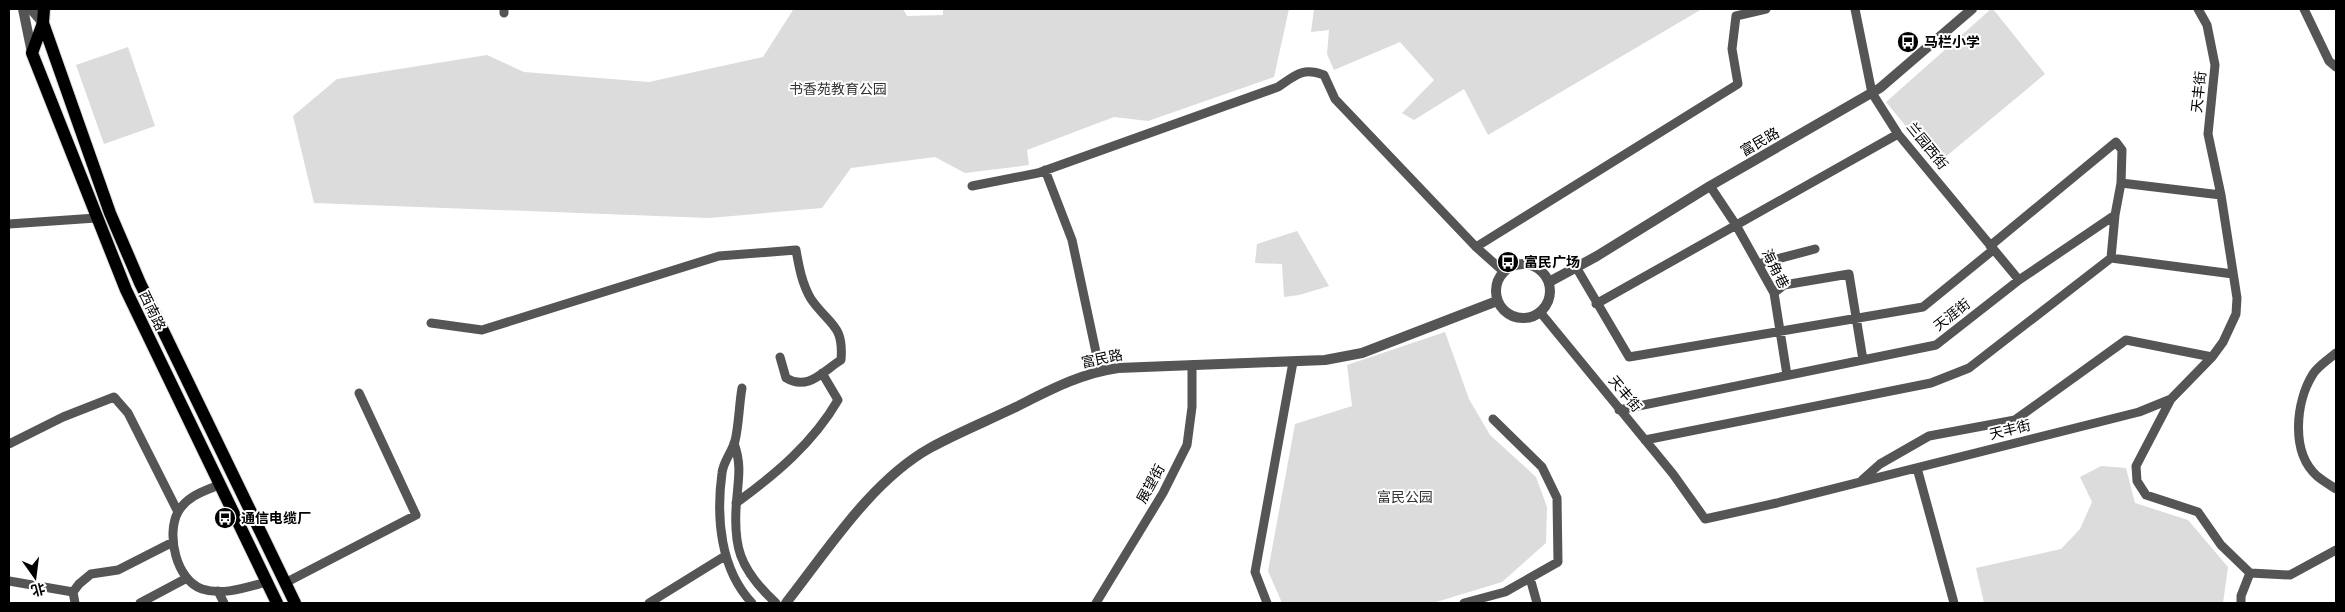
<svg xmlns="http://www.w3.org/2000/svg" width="2345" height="612" font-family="'Nunito Sans','Noto Sans SC',sans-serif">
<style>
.green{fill:#dcdcdc}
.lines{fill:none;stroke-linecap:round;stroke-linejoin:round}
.primary-casing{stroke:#dbdbdb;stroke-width:14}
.minor{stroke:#555;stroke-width:9}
.tertiary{stroke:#555;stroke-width:10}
.primary{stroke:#000;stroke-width:12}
.labels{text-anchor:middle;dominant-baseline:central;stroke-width:4;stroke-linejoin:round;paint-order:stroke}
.poi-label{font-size:14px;font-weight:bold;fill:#000;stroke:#fff;text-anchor:start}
.park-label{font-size:14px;fill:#333;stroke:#fff}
.street-label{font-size:14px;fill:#000;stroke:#fff}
</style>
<rect width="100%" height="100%" fill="#fff"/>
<path class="green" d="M 805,9 L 903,9 L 907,16 L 943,15 L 943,9 L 1289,9 L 1274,77 L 1148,121 L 1114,117 L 1027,150 L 1029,165 L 965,173 L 935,157 L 851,168 L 822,208 L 709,218 L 314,203 L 293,116 L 337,79 L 487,55 L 524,72 L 649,82 L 763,57 L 793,10 Z
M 1314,9 L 1702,9 L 1488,135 L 1464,89 L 1414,120 L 1402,113 L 1434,80 L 1400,42 L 1334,70 L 1327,54 L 1329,30 L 1311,32 Z
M 1991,9 L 1993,9 L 2045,74 L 1937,164 L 1886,102 Z
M 128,47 L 155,126 L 104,144 L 76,65 Z
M 1297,231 L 1329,286 L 1299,295 L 1284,297 L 1282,264 L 1255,263 L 1257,244 Z
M 1445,332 L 1469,399 L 1490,435 L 1536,477 L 1547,507 L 1546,543 L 1502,582 L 1433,603 L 1282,603 L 1268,571 L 1295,424 L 1352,406 L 1347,365 Z
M 2101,466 L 2126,468 L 2135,503 L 2188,520 L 2228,567 L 2223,603 L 1984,603 L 1976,568 L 2061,549 L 2080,529 L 2092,502 L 2080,477 Z"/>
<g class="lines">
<g class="primary-casing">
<path id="primary" d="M 44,9 L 43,23 L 32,53 L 126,290 L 277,603
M 43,23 L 110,213 L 140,283 L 295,603"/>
</g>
<path class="minor" d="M 504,9 L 504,13
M 1855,9 L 1872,93 L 1898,134 L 2019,280
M 2304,9 L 2329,61 L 2336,67
M 1045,170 L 1072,240 L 1100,371
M 972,186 L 1038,173 L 1278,87 C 1296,75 1302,67 1324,75 L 1335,99 L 1476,247 L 1504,272
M 1710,186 L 1736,225 L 1774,293 L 1787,375
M 9,224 L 96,218
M 1990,246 L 2116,142 L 2122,150 L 2121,183
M 1476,247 L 1738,84 L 1732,49 L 1736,16 L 1766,9
M 2111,258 L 2115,215
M 1758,264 L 1815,249
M 1576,267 L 1629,357 L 1923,307 L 1993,250
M 1774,293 L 1784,285 L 1849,274 L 1863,360
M 1596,304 L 1898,134
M 1540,312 L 1673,474 L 1705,519 L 1777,503 L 2139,412 L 2171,399 L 2212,357 L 2223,342 L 2236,314 L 2237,298 L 2221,195 L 2208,134 L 2215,65 L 2207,25 L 2198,9
M 431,323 L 482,330 L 719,256 L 796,250 C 799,267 802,284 811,299 C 829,325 844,324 841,360 C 822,372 808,391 786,378 L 780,357
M 2336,353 C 2329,359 2318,366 2313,374 C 2296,401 2290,452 2317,476 C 2323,481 2330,485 2336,489
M 742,388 C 739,405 739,424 735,441 C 732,452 723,462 722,473 C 716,517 720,569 752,603
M 2171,399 L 2136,466 L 2137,481 L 2146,495 L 2198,512 L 2221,545 L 2250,573 L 2290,575 L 2336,550
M 1619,410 L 1936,345 L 2019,280 L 2115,215 L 2121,183 L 2221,195
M 1645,440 L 1931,383 L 1969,368 L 2111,258 L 2233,274
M 734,443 C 741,463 739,475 737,496 C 732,546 739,569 776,603
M 9,444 L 63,417 L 114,397 L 128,413 L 178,512
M 1917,468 L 1954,603
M 1862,480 L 1880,464 L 1929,436 L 2015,420 L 2126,340 L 2212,357
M 219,485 C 204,491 187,496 178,512 C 166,534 176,580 202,589 C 223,596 247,587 267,582
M 736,503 C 776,474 813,443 838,400 L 822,373
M 1530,578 L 1537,603
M 9,581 L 73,592
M 285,583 L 416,515 L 359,393
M 218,591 L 224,603
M 75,603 L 73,592 L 79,584 L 91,574 L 118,570 L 173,542
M 140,603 L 187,578
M 649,603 L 725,556
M 1096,603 L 1163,493 L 1187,445 L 1192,407 L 1192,365
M 1267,603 L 1255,572 L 1293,362
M 1464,603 L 1505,592 L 1558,562 L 1557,498 L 1542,467 L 1493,419
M 2241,603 L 2241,596 L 2250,573"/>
<path class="tertiary" d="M 23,9 L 32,53
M 31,9 L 43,23
M1496 291a27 27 0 1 1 54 0a27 27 0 1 1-54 0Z
M 1549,282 L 1597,256 L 1710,186 L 1880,88 L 1972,9
M 786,603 C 827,551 871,481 930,448 C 957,433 987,421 1016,407 C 1048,391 1081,373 1118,368 L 1325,360 L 1362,353 L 1497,301"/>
<use href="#primary" class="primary"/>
</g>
<defs>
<g id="bus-disc" transform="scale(1.125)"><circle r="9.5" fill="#000" stroke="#fff"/><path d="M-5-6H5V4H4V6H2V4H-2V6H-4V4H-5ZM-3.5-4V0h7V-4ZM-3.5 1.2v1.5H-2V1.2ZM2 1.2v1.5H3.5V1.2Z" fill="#fff"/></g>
</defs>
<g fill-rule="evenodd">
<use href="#bus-disc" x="1908" y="42"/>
<use href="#bus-disc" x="1508" y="262"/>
<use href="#bus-disc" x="225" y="518"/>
</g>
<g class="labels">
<g class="poi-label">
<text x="1924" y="42">马栏小学</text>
<text x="1524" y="262">富民广场</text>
<text x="241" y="518">通信电缆厂</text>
</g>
<g class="park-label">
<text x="838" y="89">书香苑教育公园</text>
<text x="1405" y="497">富民公园</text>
</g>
<g class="street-label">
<text transform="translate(2199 92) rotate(-84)">天丰街</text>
<text transform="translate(1760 142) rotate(-30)">富民路</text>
<text transform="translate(1927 146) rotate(51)">兰园西街</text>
<text transform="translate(1775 269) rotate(63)">海角巷</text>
<text transform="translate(152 311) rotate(64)">西南路</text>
<text transform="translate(1952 315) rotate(-38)">天涯街</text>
<text transform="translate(1102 359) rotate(-12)">富民路</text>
<text transform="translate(1625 394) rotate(50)">天丰街</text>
<text transform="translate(2010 430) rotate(-14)">天丰街</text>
<text transform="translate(1151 484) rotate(-61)">展望街</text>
</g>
</g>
<rect width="2345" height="612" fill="none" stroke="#000000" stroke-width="20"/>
<g transform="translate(35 577) rotate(166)" stroke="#ffffff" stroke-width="4" paint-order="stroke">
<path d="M0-4L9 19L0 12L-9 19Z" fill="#000000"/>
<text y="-8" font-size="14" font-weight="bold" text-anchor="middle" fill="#000000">北</text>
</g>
</svg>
